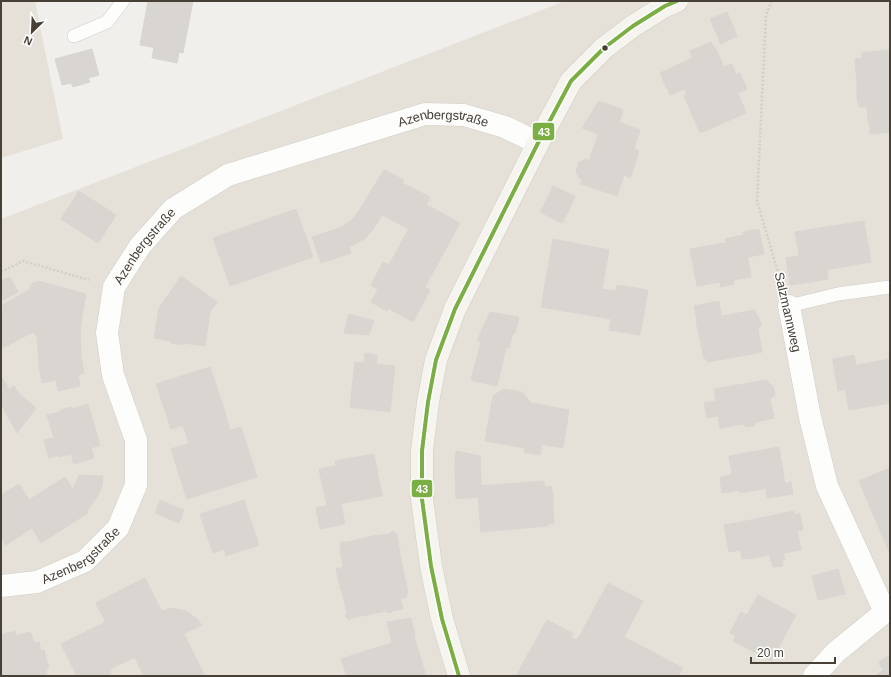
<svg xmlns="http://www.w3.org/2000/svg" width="891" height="677" font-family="Helvetica,sans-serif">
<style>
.residential{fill:#e5e1d9}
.building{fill:#d9d6d2;stroke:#d9d6d2}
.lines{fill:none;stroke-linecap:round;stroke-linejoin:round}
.lane-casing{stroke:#cfcdc9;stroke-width:14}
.street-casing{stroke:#cfcdc9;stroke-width:23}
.secondary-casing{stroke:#d0ccc3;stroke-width:23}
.path{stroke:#d1cfcc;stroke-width:2.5;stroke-dasharray:2 2;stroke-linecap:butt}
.lane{stroke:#fdfdfc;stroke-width:13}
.street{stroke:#fdfdfc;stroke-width:22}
.secondary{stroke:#f6f4ef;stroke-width:22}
.bus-1-casing{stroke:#fff;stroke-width:7}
.bus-1{stroke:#7bae43;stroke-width:4}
.bus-dot{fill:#474037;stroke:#fff;stroke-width:1.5}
.labels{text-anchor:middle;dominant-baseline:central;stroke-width:3;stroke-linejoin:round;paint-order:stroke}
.street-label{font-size:13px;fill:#474037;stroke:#fff}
.line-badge{stroke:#fff;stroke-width:1.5}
.badge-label{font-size:11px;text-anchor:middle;font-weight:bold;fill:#fff}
</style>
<rect width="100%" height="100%" fill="#f1efec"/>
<path class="residential" d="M 1,1 L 35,1 L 63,139 L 1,158 Z
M 565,1 L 890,1 L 890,676 L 1,676 L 1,219 Z"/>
<path class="building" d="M 148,1 L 193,1 L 183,53 L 140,45 Z
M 727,12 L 737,36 L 721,44 L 710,19 Z
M 711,42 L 715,49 L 716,49 L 724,67 L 732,64 L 736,74 L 730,77 L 729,75 L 705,86 L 702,78 L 683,86 L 684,89 L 670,95 L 660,73 L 693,58 L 690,51 Z
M 154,47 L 179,52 L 177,63 L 152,58 Z
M 92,49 L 99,75 L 88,78 L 90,82 L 73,87 L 71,83 L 62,85 L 55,59 Z
M 890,50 L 890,124 L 869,126 L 864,81 L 873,80 L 870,52 Z
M 870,52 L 873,80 L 864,81 L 865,83 L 857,84 L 855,59 L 862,58 L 862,53 Z
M 740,73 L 747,89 L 738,93 L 746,113 L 700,133 L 684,96 L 687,95 L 683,86 L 702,78 L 705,86 L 729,75 L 730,77 Z
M 865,83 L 867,107 L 859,107 L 857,99 L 857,84 Z
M 599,101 L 623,110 L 619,123 L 604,117 L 598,134 L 582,128 Z
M 604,117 L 640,130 L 634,149 L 639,151 L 635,164 L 593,150 Z
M 889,124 L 890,132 L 870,134 L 870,126 Z
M 593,150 L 635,164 L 630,178 L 624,175 L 617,196 L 581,184 L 582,179 L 579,178 L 576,171 L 579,162 L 586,159 L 589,161 Z
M 384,170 L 404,180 L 402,183 L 430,197 L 426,205 L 423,203 L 409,229 L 382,215 L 379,220 L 360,209 Z
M 553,186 L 575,196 L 569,210 L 547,199 Z
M 79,191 L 116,215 L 98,243 L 61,219 Z
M 547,199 L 569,210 L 562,223 L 540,212 Z
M 423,203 L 460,223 L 425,287 L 430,290 L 413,322 L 388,308 L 387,311 L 371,302 L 378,289 L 371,285 L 383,262 L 395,268 L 419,224 L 413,221 Z
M 296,209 L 313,257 L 230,286 L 213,238 Z
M 360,209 L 379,220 L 373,230 L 364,239 L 349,247 L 342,227 L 353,219 Z
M 413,221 L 419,224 L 395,268 L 389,265 Z
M 864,221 L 871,262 L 802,274 L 795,232 Z
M 342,227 L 351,253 L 321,263 L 312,237 Z
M 759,229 L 764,254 L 748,257 L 743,232 Z
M 744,235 L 751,277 L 733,280 L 734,284 L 721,287 L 720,282 L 697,286 L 690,249 L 726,243 L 725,239 Z
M 553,239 L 609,250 L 602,289 L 616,291 L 617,285 L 648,290 L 640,335 L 609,330 L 611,319 L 541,307 Z
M 799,256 L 802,274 L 810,272 L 811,282 L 790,285 L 786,258 Z
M 827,270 L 828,279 L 811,282 L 810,272 Z
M 181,276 L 217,302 L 210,312 L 205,346 L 183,343 L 183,345 L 171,343 L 171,341 L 154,338 L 159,308 Z
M 10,277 L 18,292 L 1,301 L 1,281 Z
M 38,281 L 86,294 L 82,315 L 80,332 L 81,356 L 84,373 L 78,375 L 80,386 L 58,391 L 56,380 L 42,383 L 39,366 L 37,337 L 33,332 L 1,349 L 1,306 L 29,290 L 32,284 Z
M 719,301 L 721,316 L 697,321 L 694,306 Z
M 755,310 L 756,314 L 759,318 L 761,325 L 758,329 L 762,352 L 708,362 L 700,320 Z
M 490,312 L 519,317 L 515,333 L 513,333 L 509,348 L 477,341 Z
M 349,314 L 374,321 L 369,335 L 344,333 Z
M 696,321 L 700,321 L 707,359 L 704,359 Z
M 481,342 L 506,348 L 497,386 L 471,380 Z
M 365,353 L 377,355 L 376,364 L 395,366 L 390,412 L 350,407 L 355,362 L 364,363 Z
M 854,355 L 856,365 L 851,366 L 852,370 L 835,373 L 833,359 Z
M 890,359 L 890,403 L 849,410 L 845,389 L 838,391 L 835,373 L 852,370 L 851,366 Z
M 210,367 L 225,412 L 171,429 L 156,384 Z
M 1,376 L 9,389 L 14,386 L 20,395 L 36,408 L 17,433 L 1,404 Z
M 767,380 L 768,383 L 773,386 L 775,395 L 770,399 L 774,418 L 756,422 L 754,426 L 747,427 L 743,424 L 720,428 L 714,389 Z
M 504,389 L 522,392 L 531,403 L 569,410 L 563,448 L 542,444 L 540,455 L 524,452 L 525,448 L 485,441 L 493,396 Z
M 716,401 L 718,416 L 707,418 L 704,403 Z
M 88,404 L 100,445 L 91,448 L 94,458 L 74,464 L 71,454 L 59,457 L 59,455 L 49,458 L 44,440 L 54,438 L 47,415 L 60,412 L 60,410 L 71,407 L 72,409 Z
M 225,412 L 230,431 L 189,444 L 183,425 Z
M 241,427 L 257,477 L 187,499 L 171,449 Z
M 779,447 L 785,485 L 740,493 L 739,490 L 735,491 L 729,456 Z
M 456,451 L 480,456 L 481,486 L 477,486 L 478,497 L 456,499 L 455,463 Z
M 374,454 L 382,496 L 327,506 L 319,469 L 336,466 L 335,461 Z
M 890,468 L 890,554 L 859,481 Z
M 79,475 L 103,476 L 102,486 L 97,497 L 87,511 L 73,489 Z
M 732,475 L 735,491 L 722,493 L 720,477 Z
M 65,477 L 88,513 L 41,543 L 32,528 L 6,545 L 1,537 L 1,495 L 19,484 L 29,500 Z
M 544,481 L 548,526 L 481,532 L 477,486 Z
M 791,482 L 793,494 L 767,498 L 766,488 Z
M 545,486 L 551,486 L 553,494 L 553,505 L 554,524 L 548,524 Z
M 160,500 L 184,510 L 179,523 L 155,513 Z
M 244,500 L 259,545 L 226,556 L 224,549 L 213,553 L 200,514 Z
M 341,503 L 345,524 L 320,529 L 316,508 Z
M 794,511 L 794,515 L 800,513 L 803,530 L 797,531 L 801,550 L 783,553 L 785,560 L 772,563 L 769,555 L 748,559 L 741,522 Z
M 741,522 L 745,547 L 740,548 L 740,550 L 729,552 L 724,525 Z
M 392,531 L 397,534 L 399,548 L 401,550 L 399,550 L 407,589 L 408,590 L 406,598 L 389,600 L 392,612 L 387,613 L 387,611 L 351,618 L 351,619 L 348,620 L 348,617 L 346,618 L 345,615 L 347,614 L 342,590 L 340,590 L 340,586 L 347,585 L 340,551 L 341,542 L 347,542 L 358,540 L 358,539 L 361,538 L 361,539 L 376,535 L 376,536 L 389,534 Z
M 745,547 L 748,558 L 742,559 L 740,548 Z
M 782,561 L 783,566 L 773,567 L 772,563 Z
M 344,567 L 347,585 L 340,586 L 336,569 Z
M 838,569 L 845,594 L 818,600 L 812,576 Z
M 145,578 L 169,626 L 120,650 L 96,603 Z
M 608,583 L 643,601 L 624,637 L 683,668 L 678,676 L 516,676 L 547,620 L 574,634 L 571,636 L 574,640 L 579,637 Z
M 758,595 L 796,615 L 771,661 L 733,641 L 736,636 L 730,633 L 741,612 L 747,615 Z
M 400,597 L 403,609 L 391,611 L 389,600 Z
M 170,608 L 186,611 L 197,619 L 202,625 L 110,669 L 111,676 L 77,676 L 61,644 L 106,622 L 120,650 L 169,626 L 162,611 Z
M 411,618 L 415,636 L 392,643 L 387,622 Z
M 15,631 L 16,636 L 30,632 L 35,643 L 39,642 L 41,651 L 44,650 L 49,668 L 46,669 L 47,676 L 1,676 L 1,635 Z
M 184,634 L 205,676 L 144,676 L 135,658 Z
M 414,636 L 426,676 L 378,676 L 369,650 Z
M 369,650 L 378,676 L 347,676 L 341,659 Z
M 890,655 L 890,668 L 886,671 L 883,670 L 879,664 L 880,661 Z
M 890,668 L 890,676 L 875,676 L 883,670 L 886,671 Z"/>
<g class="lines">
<g class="lane-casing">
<path id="lane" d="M 74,36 L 107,22 L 123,1
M 789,306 L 838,294 L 890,287"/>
</g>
<g class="street-casing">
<g id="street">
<path d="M 789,306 L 810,417 L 827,486 L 885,612"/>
<path id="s1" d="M 1,586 L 37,582 L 85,561 L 118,528 L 136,485 L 136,440 L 113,375 L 107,333 L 114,287 L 140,246 L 173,209 L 228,175 L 425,114 L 464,115 L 505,127 L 538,143"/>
<path d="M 814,676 L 836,652 L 885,612 L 890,610"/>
</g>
</g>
<g class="secondary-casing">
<path id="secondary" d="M 459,676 L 442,619 L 431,566 L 422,499 L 422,451 L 428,402 L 436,360 L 455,309 L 538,143 L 571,81 L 604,48 L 633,26 L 665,6 L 677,1"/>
</g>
<path class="path" d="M 772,1 L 766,15 L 757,201 L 781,282
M 1,272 L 23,261 L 89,280"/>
<use href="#lane" class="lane"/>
<use href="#street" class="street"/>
<use href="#secondary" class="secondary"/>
<g class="bus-1-casing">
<path id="bus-1" d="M 459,676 L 442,619 L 431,566 L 422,499 L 422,451 L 428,402 L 436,360 L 455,309 L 538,143 L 571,81 L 604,48 L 633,26 L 665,6 L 677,1"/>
</g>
<use href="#bus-1" class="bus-1"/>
</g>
<circle class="bus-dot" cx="605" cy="48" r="3.5"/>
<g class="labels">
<g class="street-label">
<text stroke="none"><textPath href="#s1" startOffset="772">Azenbergstraße</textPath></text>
<text stroke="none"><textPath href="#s1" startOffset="436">Azenbergstraße</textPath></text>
<text transform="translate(788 312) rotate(77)">Salzmannweg</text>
<text stroke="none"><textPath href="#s1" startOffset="88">Azenbergstraße</textPath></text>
</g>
</g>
<g class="line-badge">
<rect x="532" y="122" width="23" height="19" rx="4" fill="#7bae43"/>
<rect x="411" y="479" width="22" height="19" rx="4" fill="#7bae43"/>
</g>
<g class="badge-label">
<text x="544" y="136">43</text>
<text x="422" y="493">43</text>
</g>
<rect width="891" height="677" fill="none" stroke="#474037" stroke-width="4"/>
<g transform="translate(32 32) rotate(204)" stroke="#ffffff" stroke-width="3" paint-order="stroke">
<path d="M0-3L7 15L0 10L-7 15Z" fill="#474037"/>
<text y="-6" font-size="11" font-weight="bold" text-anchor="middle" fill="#474037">N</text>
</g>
<path d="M751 657v6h84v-6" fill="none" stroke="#474037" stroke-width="2"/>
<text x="757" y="657" font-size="12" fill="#474037" stroke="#ffffff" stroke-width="3" paint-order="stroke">20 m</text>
</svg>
